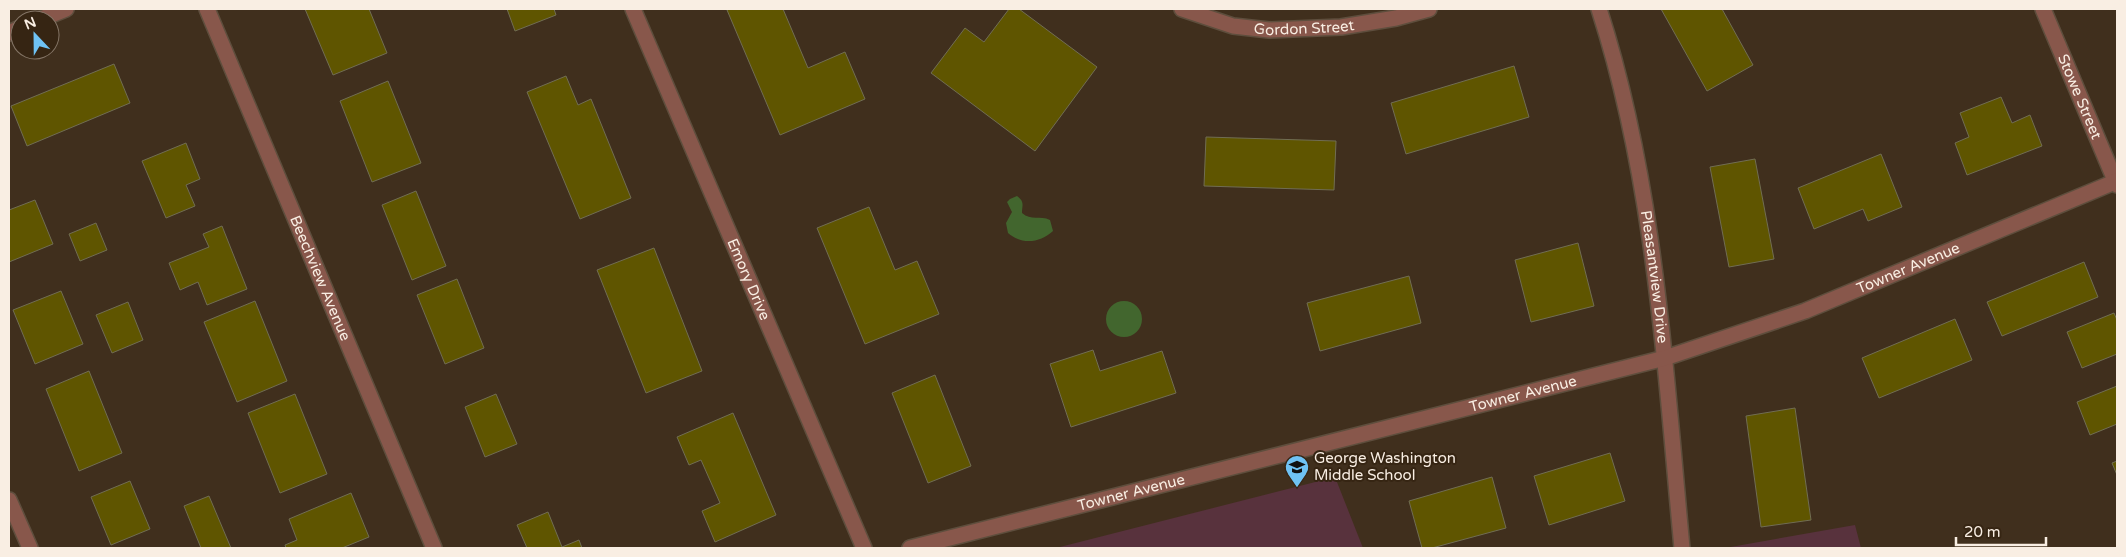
<svg xmlns="http://www.w3.org/2000/svg" width="2126" height="557" font-family="'Varela Round',sans-serif">
<style>
.green{fill:#58323d}
.water{fill:#42662e}
.building{fill:#5f5500;stroke:#716d53}
.lines{fill:none;stroke-linecap:round;stroke-linejoin:round}
.street-casing{stroke:#5e4e3d;stroke-width:18}
.street{stroke:#88574b;stroke-width:15}
.labels{text-anchor:middle;dominant-baseline:central;stroke-width:4;stroke-linejoin:round;paint-order:stroke}
.street-label{font-size:15px;fill:#f9eee3;stroke:#362513}
.poi-label{font-size:15px;fill:#f9eee3;stroke:#362513;text-anchor:start}
</style>
<rect width="100%" height="100%" fill="#402f1d"/>
<path class="green" d="M 1335,477 L 1363,548 L 1056,548 Z
M 1855,525 L 1861,548 L 1725,548 Z"/>
<path class="water" d="M 1017,196 C 1025,202 1022,205 1022,213 C 1031,221 1040,215 1050,220 L 1053,231 C 1040,243 1022,245 1008,233 L 1006,223 L 1012,212 L 1007,202 L 1010,199 Z
M1106 319a18 18 0 1 1 36 0a18 18 0 1 1-36 0Z"/>
<path class="building" d="M 305,9 L 369,9 L 387,53 L 333,75 Z
M 507,9 L 554,9 L 556,15 L 515,31 Z
M 730,9 L 783,9 L 808,68 L 845,52 L 865,99 L 780,135 L 727,10 Z
M 1009,9 L 1019,9 L 1097,67 L 1035,151 L 931,73 L 965,28 L 984,42 Z
M 1661,9 L 1722,9 L 1753,65 L 1707,91 Z
M 114,64 L 130,103 L 27,146 L 11,106 Z
M 1514,66 L 1529,117 L 1406,154 L 1391,103 Z
M 566,76 L 578,105 L 591,99 L 631,198 L 580,219 L 527,92 Z
M 388,81 L 421,163 L 372,182 L 340,101 Z
M 2001,97 L 2012,123 L 2030,115 L 2042,146 L 1967,175 L 1955,143 L 1969,137 L 1960,113 Z
M 1206,137 L 1336,141 L 1334,190 L 1204,186 Z
M 186,143 L 200,179 L 186,185 L 195,206 L 166,218 L 142,161 Z
M 1881,154 L 1902,207 L 1868,221 L 1863,209 L 1814,229 L 1798,188 Z
M 1755,159 L 1774,259 L 1729,267 L 1710,167 Z
M 416,191 L 446,266 L 412,280 L 382,205 Z
M 35,200 L 53,244 L 9,262 L 9,210 Z
M 869,207 L 895,270 L 917,261 L 939,314 L 865,344 L 817,228 Z
M 96,223 L 107,250 L 80,261 L 69,234 Z
M 222,226 L 247,289 L 207,305 L 198,282 L 180,290 L 169,263 L 209,247 L 203,234 Z
M 1578,243 L 1594,306 L 1531,322 L 1515,260 Z
M 654,248 L 702,371 L 646,393 L 597,270 Z
M 2084,262 L 2098,297 L 2002,336 L 1987,302 Z
M 1409,276 L 1421,323 L 1320,351 L 1307,303 Z
M 457,279 L 484,348 L 445,364 L 417,295 Z
M 61,291 L 83,344 L 35,364 L 13,310 Z
M 255,301 L 287,381 L 237,402 L 204,322 Z
M 128,302 L 143,340 L 112,353 L 96,315 Z
M 2114,313 L 2117,320 L 2117,354 L 2082,368 L 2067,332 Z
M 1955,319 L 1972,360 L 1879,398 L 1862,358 Z
M 1093,350 L 1100,371 L 1162,351 L 1176,393 L 1071,427 L 1050,364 Z
M 89,371 L 122,453 L 79,471 L 46,389 Z
M 935,375 L 971,466 L 928,483 L 892,393 Z
M 2117,386 L 2117,424 L 2090,435 L 2077,402 Z
M 295,394 L 327,474 L 280,493 L 248,413 Z
M 496,394 L 517,444 L 485,457 L 465,407 Z
M 1795,408 L 1811,520 L 1761,527 L 1746,416 Z
M 733,413 L 776,515 L 715,542 L 702,511 L 720,503 L 701,460 L 689,465 L 677,437 Z
M 1610,453 L 1625,501 L 1549,525 L 1534,476 Z
M 2117,461 L 2117,475 L 2112,463 Z
M 1492,477 L 1506,528 L 1432,548 L 1422,548 L 1409,501 Z
M 130,481 L 150,529 L 111,545 L 91,497 Z
M 351,493 L 369,537 L 342,548 L 286,548 L 285,545 L 297,540 L 289,519 Z
M 209,496 L 231,548 L 201,548 L 184,506 Z
M 548,512 L 562,547 L 579,540 L 582,548 L 527,548 L 517,525 Z"/>
<g class="lines">
<g class="street-casing">
<g id="street">
<path id="s1" d="M 207,9 L 434,548"/>
<path id="s2" d="M 633,9 L 864,548"/>
<path id="s3" d="M 1182,9 L 1233,26 L 1269,30 L 1341,27 L 1396,18 L 1429,9"/>
<path id="s4" d="M 1599,9 C 1655,182 1665,368 1682,548"/>
<path id="s5" d="M 2043,9 L 2117,185"/>
<path d="M 39,20 L 66,9"/>
<path d="M 9,33 L 20,28"/>
<path d="M 9,500 L 30,548"/>
<path id="s6" d="M 910,548 L 1665,358 L 1805,311 L 2117,181"/>
</g>
</g>
<use href="#street" class="street"/>
</g>
<defs>
<g id="school-pin" transform="scale(1.25)"><path d="M0 17L-7.5 6A9.5 9.5 0 1 1 7.5 6Z" fill="#6fc2f4" stroke="#362513"/><path d="M0-5L7-2L0 1L-7-2ZM-4 1L0 2.5L4 1V4Q0 6-4 4Z" fill="#111"/></g>
</defs>
<g fill-rule="evenodd">
<use href="#school-pin" x="1297" y="467"/>
</g>
<g class="labels">
<g class="street-label">
<text stroke="none"><textPath href="#s3" startOffset="125">Gordon Street</textPath></text>
<text stroke="none"><textPath href="#s5" startOffset="95">Stowe Street</textPath></text>
<text stroke="none"><textPath href="#s6" startOffset="1038">Towner Avenue</textPath></text>
<text stroke="none"><textPath href="#s4" startOffset="274">Pleasantview Drive</textPath></text>
<text stroke="none"><textPath href="#s1" startOffset="292">Beechview Avenue</textPath></text>
<text stroke="none"><textPath href="#s2" startOffset="294">Emory Drive</textPath></text>
<text stroke="none"><textPath href="#s6" startOffset="632">Towner Avenue</textPath></text>
<text stroke="none"><textPath href="#s6" startOffset="228">Towner Avenue</textPath></text>
</g>
<g class="poi-label">
<text x="1314" y="458">George Washington<tspan x="1314" dy="17">Middle School</tspan></text>
</g>
</g>
<rect width="2126" height="557" fill="none" stroke="#f9eee3" stroke-width="20"/>
<g transform="translate(35 35) rotate(338)"><circle r="24" fill="#362513" stroke="#847566"/>
<path d="M0-4L9 19L0 12L-9 19Z" fill="#6fc2f4"/>
<text y="-8" font-size="14" font-weight="bold" text-anchor="middle" fill="#f9eee3">N</text>
</g>
<path d="M1956 537v8h90v-8" fill="none" stroke="#f9eee3" stroke-width="2.5"/>
<text x="1964" y="537" font-size="15" fill="#f9eee3" stroke="#362513" stroke-width="4" paint-order="stroke">20 m</text>
</svg>
